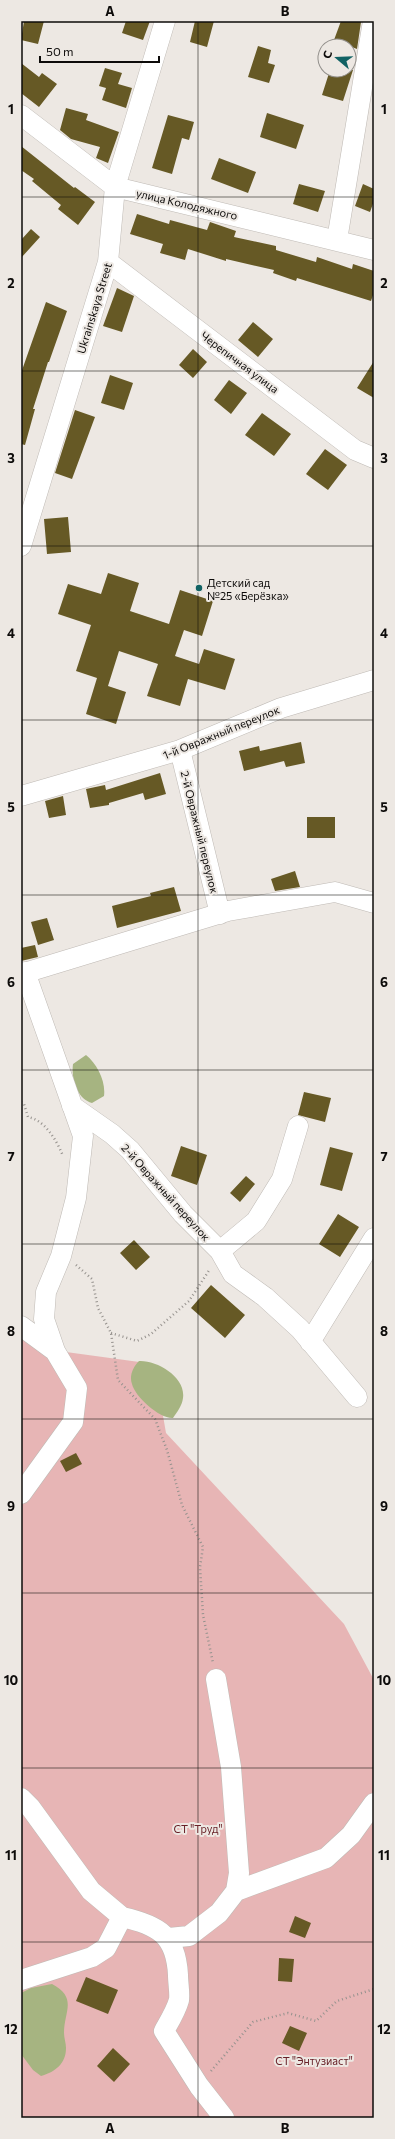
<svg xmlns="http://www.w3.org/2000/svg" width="395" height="2139" font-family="Commissioner,sans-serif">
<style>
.green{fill:#e7b5b5}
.water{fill:#a6b481}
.building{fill:#665925}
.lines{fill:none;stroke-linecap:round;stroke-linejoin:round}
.minor-casing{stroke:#bfbab5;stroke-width:21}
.path{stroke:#96928e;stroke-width:2.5;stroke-dasharray:1 3;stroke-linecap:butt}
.minor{stroke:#fff;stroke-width:20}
.grid{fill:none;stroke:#0d0b0a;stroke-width:1;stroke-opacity:0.55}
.poi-dot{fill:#116264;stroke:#ede8e3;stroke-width:1.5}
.labels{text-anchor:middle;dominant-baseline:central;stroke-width:4;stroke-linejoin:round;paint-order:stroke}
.street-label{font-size:11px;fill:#0d0b0a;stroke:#ede8e3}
.poi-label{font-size:11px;fill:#0d0b0a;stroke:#ede8e3;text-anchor:start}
.park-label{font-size:11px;fill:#682128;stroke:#ede8e3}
.neatline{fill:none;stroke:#0d0b0a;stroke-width:1.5}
.grid-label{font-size:13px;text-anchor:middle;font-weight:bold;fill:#0d0b0a}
</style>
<rect width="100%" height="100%" fill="#ede8e3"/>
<path class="green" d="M 21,1323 L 44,1349 L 154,1364 L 166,1433 L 344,1624 L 374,1680 L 374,2118 L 21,2118 Z"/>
<path class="water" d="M 86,1055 C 97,1064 106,1081 104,1096 L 92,1103 C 77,1099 71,1078 73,1064 Z
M 139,1361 C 157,1360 186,1377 183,1398 C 182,1406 177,1412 173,1418 C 160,1419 135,1397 132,1384 C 129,1376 133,1367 139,1361 Z
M 52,1984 C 78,1998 64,2011 64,2033 C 64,2038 66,2043 66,2048 C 66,2064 55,2072 41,2076 L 33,2070 L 21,2054 L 21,1993 L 31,1988 Z"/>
<path class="building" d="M 24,21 L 44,21 L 38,44 L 21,40 Z
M 126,21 L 150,21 L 143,40 L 122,33 Z
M 195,21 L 214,21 L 207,47 L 190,42 Z
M 341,21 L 361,22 L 357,49 L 334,40 Z
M 258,46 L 271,50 L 268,63 L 275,65 L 269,83 L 248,77 Z
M 21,63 L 39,77 L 42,73 L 57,84 L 39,107 L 21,93 Z
M 105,68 L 122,73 L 118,84 L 132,88 L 126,108 L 102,100 L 106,88 L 99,86 Z
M 330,70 L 353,70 L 343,101 L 322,95 Z
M 66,108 L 88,114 L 86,120 L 119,132 L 108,163 L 96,158 L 100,147 L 71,139 L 60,130 Z
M 267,113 L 304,125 L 296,149 L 260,137 Z
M 168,115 L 194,122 L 189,140 L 182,138 L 172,174 L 152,168 Z
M 21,146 L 74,188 L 75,187 L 95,202 L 78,225 L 58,209 L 61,205 L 32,181 L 34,179 L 21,170 Z
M 219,158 L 256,172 L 248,193 L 211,179 Z
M 299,184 L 325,191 L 318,212 L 293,204 Z
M 363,184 L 374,189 L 374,201 L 370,212 L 355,206 Z
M 137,214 L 169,224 L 170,220 L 207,230 L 210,222 L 236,231 L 234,237 L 276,246 L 276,250 L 316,262 L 317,257 L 352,269 L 353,264 L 374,271 L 374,292 L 371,301 L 297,278 L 296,281 L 273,273 L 274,270 L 226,259 L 226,261 L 188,249 L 185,260 L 160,253 L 163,244 L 130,234 Z
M 31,229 L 40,237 L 21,258 L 21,240 Z
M 117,288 L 134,296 L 122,332 L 103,326 Z
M 46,302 L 67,311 L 49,362 L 48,362 L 33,409 L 35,409 L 25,445 L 21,444 L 21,373 Z
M 253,322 L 273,339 L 258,357 L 238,340 Z
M 193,349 L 207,362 L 193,378 L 179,365 Z
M 374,361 L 374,398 L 357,388 Z
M 110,375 L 133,383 L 124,410 L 101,403 Z
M 229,380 L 247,393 L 231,414 L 214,400 Z
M 75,410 L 95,417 L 72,479 L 55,473 Z
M 262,413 L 291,434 L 274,456 L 245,435 Z
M 325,449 L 347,465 L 328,490 L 306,474 Z
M 68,517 L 71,552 L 47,554 L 44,519 Z
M 108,573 L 139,583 L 130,611 L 169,624 L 180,590 L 213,601 L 202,636 L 184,630 L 175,656 L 199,664 L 204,649 L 235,659 L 225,690 L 188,679 L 180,706 L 147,696 L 158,664 L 119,651 L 108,686 L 126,692 L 116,724 L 86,714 L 97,678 L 76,671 L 91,625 L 58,614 L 68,584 L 101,594 Z
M 301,742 L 305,763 L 286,767 L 284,761 L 244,771 L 239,751 L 259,746 L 260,751 Z
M 160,773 L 166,794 L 145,800 L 143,793 L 109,803 L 109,805 L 90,808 L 86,789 L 105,785 L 106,790 Z
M 63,796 L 66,815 L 49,818 L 45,801 Z
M 307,817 L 335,817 L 335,838 L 307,838 Z
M 295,871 L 300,887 L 275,891 L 271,879 Z
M 174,887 L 181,911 L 117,928 L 112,906 L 151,896 L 150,893 Z
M 47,918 L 54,940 L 38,945 L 31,922 Z
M 35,945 L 38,957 L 21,961 L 21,948 Z
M 304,1092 L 331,1098 L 325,1122 L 298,1115 Z
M 181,1146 L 207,1155 L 197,1185 L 171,1176 Z
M 330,1147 L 353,1153 L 342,1191 L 320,1185 Z
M 246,1176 L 255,1184 L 240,1202 L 230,1193 Z
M 338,1214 L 359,1227 L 340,1257 L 319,1244 Z
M 134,1240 L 150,1257 L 136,1270 L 120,1253 Z
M 211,1285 L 245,1315 L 225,1338 L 191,1308 Z
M 76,1453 L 82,1464 L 66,1472 L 60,1461 Z
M 295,1916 L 311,1923 L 305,1938 L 289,1932 Z
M 279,1958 L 294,1959 L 292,1982 L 278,1981 Z
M 86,1977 L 118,1990 L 108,2014 L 76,2001 Z
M 290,2026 L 307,2033 L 299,2051 L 282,2043 Z
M 113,2048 L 130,2064 L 114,2082 L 97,2066 Z"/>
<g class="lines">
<g class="minor-casing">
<path id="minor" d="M 21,115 L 115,187 L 374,250
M 337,240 L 373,21
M 108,262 L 355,450 L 374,458
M 21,546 L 108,262 L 115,187 L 165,21
M 180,750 L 220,914
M 21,796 L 180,750 L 281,708 L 374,680
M 25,972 L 83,1136 L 76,1198 L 61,1256 L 46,1292 L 44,1319 L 55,1351
M 21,974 L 228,911 L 335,892 L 374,903
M 72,1106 L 112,1134 L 130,1150 L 183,1214 L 220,1251 L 233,1274 L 265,1297 L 300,1329 L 357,1397
M 220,1251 L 256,1221 L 282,1179 L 298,1126
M 21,1326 L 55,1351 L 77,1388 L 73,1422 L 21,1494
M 310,1342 L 374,1238
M 21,1798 L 30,1807 L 91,1891 L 122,1917
M 236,1891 L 326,1858 L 351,1835 L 374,1803
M 169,1938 L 189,1936 L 219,1913 L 236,1891 L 239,1873 L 231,1767 L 216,1679
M 21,1980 L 92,1957 L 106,1948 L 122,1917 C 158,1925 176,1935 178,1975 C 178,1983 180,1993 179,2000 C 176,2011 169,2022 164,2031 L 199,2086 L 224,2118"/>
</g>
<path class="path" d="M 21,1102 L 24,1104 L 28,1117 C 45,1120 57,1141 63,1156
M 76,1265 L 92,1279 L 98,1308 L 111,1333 L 118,1380 L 155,1419 L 167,1450 L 182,1505 L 203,1547 L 200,1567 L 203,1615 L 213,1663
M 111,1333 L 137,1341 L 151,1334 L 189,1301 L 210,1269
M 211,2071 L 253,2022 L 288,2013 L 316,2021 L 337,2001 L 374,1989"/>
<use href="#minor" class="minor"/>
</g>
<path class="grid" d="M 198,21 L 198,2118M 21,197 L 374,197M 21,371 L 374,371M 21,546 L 374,546M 21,720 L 374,720M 21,895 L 374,895M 21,1070 L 374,1070M 21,1244 L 374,1244M 21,1419 L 374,1419M 21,1593 L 374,1593M 21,1768 L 374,1768M 21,1942 L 374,1942"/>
<circle class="poi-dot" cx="199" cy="588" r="4"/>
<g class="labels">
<g class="street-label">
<text transform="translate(187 204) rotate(13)">улица Колодяжного</text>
<text transform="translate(94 308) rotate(-73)">Ukrainskaya Street</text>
<text transform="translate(240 362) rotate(37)">Черепичная улица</text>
<text transform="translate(221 732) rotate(-22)">1-й Овражный переулок</text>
<text transform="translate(200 832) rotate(76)">2-й Овражный переулок</text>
<text transform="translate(166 1192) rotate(48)">2-й Овражный переулок</text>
</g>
<g class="poi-label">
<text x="207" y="582">Детский сад<tspan x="207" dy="13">№25 «Берёзка»</tspan></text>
</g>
<g class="park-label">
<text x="198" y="1828">СТ "Труд"</text>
<text x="314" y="2060">СТ "Энтузиаст"</text>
</g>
</g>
<rect width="395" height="2139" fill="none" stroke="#ede8e3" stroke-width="44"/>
<g transform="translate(337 58) rotate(289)"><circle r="19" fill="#ede8e3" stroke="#93908c"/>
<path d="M0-3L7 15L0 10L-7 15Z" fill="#116264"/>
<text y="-6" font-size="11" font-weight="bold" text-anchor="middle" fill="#0d0b0a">С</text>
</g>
<path d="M40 56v6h119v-6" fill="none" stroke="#0d0b0a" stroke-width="2"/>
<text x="46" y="56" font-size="12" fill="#0d0b0a" stroke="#ede8e3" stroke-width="3" paint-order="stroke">50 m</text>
<rect x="22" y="22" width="351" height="2095" class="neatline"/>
<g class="grid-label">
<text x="110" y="16">A</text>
<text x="285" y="16">B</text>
<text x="11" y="114">1</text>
<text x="384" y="114">1</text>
<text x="11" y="288">2</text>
<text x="384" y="288">2</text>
<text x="11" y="463">3</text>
<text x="384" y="463">3</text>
<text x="11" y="638">4</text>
<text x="384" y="638">4</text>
<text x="11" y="812">5</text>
<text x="384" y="812">5</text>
<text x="11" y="987">6</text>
<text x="384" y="987">6</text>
<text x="11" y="1161">7</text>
<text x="384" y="1161">7</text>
<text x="11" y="1336">8</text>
<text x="384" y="1336">8</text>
<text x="11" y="1511">9</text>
<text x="384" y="1511">9</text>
<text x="11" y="1685">10</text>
<text x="384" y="1685">10</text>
<text x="11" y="1860">11</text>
<text x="384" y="1860">11</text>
<text x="11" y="2034">12</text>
<text x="384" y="2034">12</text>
<text x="110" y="2133">A</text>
<text x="285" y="2133">B</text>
</g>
</svg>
